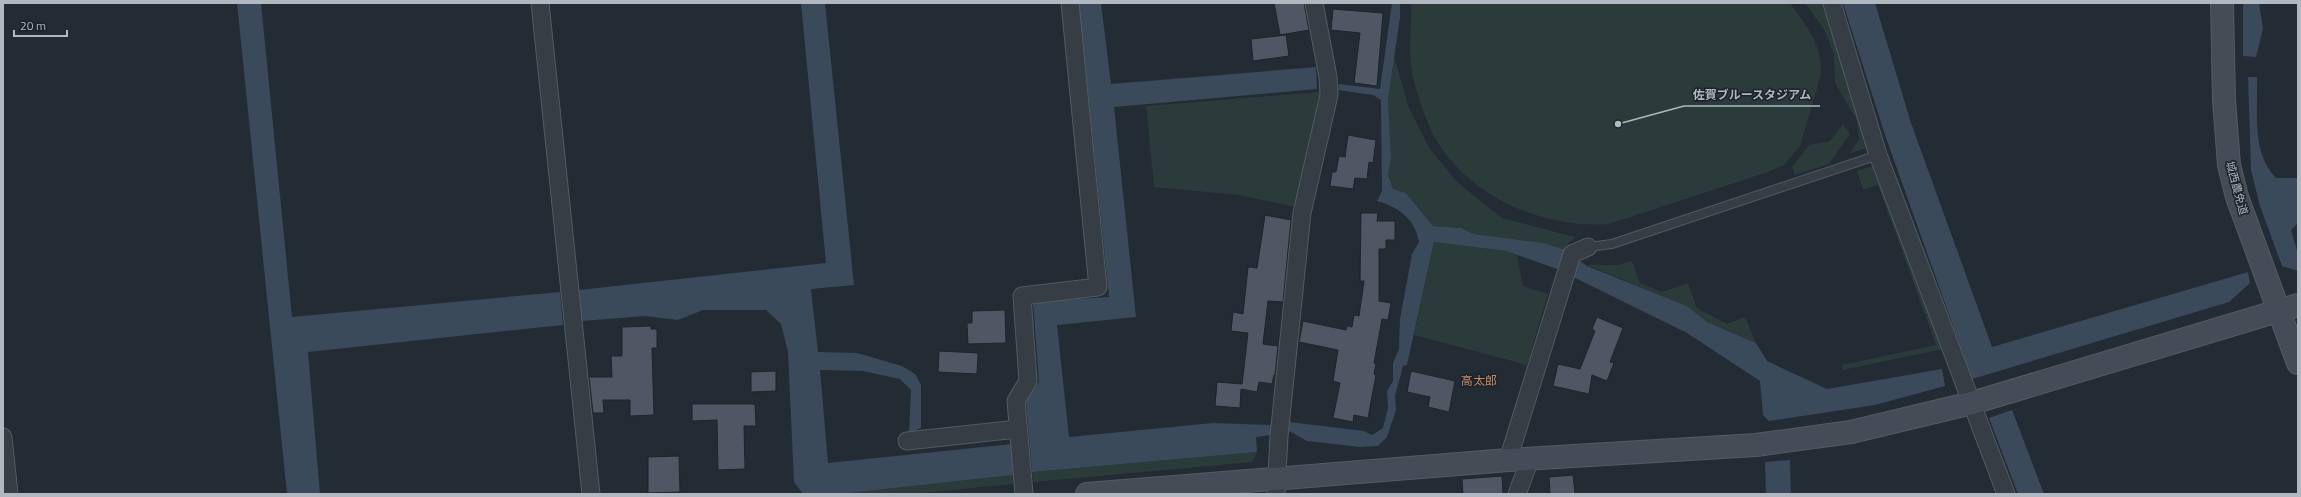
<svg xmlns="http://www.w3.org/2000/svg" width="2301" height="497" font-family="'Titillium Web','Noto Sans JP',sans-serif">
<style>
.green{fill:#2a3b3a}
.water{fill:#3a4a5b}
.building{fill:#4e5763;stroke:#1d242c}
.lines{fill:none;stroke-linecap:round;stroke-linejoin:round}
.lane-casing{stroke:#535b63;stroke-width:10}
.street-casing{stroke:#535b63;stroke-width:19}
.secondary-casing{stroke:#535b63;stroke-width:24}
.lane{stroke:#363d45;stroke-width:8}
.street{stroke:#363d45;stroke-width:17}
.secondary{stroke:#444d57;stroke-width:22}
.labels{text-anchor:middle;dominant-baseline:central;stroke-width:3;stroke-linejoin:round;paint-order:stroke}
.street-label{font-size:11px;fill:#b0b8c2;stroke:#1b222a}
.neighbourhood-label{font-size:12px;fill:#c48b68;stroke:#1b222a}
.leader{fill:none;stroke:#b0b8c2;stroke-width:1.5}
.callout-dot{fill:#b0b8c2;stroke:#1b222a;stroke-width:1.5}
.callout-label{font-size:12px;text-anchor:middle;font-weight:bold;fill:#b0b8c2;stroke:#1b222a;stroke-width:3;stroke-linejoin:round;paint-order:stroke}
</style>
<rect width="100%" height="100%" fill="#232b34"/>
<path class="green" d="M 1411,3 L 1790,3 C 1806,25 1823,45 1821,75 L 1800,146 L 1784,165 L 1768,172 L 1609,224 C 1543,229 1469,197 1435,138 C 1426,121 1419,100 1414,82 C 1407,55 1412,30 1411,3 Z
M 1805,3 L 1823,3 L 1869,147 L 1849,154 L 1859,139 L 1857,121 L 1835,83 L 1834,55 L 1825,31 Z
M 1394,56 L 1409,108 L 1430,149 L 1457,182 L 1502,218 L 1575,237 L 1563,249 L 1544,243 L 1474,234 L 1461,228 L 1433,226 L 1406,193 L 1393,189 L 1388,175 L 1391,157 L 1388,100 Z
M 1320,92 L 1296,207 L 1238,195 L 1154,187 L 1146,106 Z
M 1843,124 L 1850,134 L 1829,164 L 1795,175 L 1792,167 L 1809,145 L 1830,141 Z
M 1876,165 L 1943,349 L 1843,370 L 1842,365 L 1936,345 L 1878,185 L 1863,190 L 1857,171 Z
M 1434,242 L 1506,251 L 1517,255 L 1523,286 L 1548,294 L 1527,365 L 1414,335 Z
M 1632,261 L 1640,283 L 1662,292 L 1688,283 L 1697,308 L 1727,324 L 1745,317 L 1756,343 L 1707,322 L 1687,306 L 1587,265 L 1619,265 Z
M 1257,452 L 1252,462 L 1033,482 L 1032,472 Z
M 1013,475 L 1013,484 L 913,494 L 839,494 Z"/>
<path class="water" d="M 237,3 L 261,3 L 292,317 L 560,292 L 563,325 L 308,352 L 320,494 L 287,494 Z
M 801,3 L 825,3 L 854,285 L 811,289 L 818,352 L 857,353 L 902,366 L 915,374 L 921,385 L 921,428 L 909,433 L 911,390 L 900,379 L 863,371 L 820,370 L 828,463 L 1012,444 L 1013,475 L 839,494 L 803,494 L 794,482 L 788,352 L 781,324 L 766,310 L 703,310 L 678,320 L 645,316 L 582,321 L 579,290 L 826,263 Z
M 1079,3 L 1101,3 L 1111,84 L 1316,67 L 1317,89 L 1114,107 L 1136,317 L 1057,325 L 1069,437 L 1213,423 L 1271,425 L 1270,435 L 1256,437 L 1257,452 L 1032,472 L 1026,402 L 1039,382 L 1033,302 L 1109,297 Z
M 1392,3 L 1400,3 L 1400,17 L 1388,100 L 1391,157 L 1388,175 L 1393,189 L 1406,193 L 1433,226 L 1461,228 L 1474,234 L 1544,243 L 1563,249 L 1587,266 L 1687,306 L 1707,322 L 1756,343 L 1767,361 L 1827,389 L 1942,369 L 1945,386 L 1875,405 L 1769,421 L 1763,415 L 1760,381 L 1687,333 L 1557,269 L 1506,251 L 1434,242 L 1407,365 L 1403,366 L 1395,396 L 1396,410 L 1387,437 L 1378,446 L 1360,447 L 1307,441 L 1289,431 L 1289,422 L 1364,431 L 1372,435 L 1383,428 L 1388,407 L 1387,391 L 1393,381 L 1393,363 L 1399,349 L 1400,319 L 1412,254 L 1419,242 C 1415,219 1399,207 1377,201 L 1382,191 L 1381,100 L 1373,95 L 1338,90 L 1339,84 L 1380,89 Z
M 1843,3 L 1875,3 L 1911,123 L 1992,347 L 2248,272 L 2250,283 L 2229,302 L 1972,379 L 1885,135 Z
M 2243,3 L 2259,3 L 2263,29 L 2256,57 L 2243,56 Z
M 2248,77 L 2257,77 C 2258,112 2251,152 2276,178 L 2298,178 L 2298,223 L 2291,230 L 2298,254 L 2298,271 L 2282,266 L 2260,206 L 2251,170 Z
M 2012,410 L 2044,494 L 2018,494 L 1989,418 Z
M 1790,460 L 1791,494 L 1766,494 L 1765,462 Z"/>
<path class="building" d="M 1274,3 L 1304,3 L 1309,30 L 1280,35 Z
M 1333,9 L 1383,13 L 1377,86 L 1354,83 L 1360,33 L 1331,30 Z
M 1286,35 L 1289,56 L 1253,61 L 1251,39 Z
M 1348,135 L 1376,140 L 1373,163 L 1369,162 L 1367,179 L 1355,178 L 1353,189 L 1330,186 L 1332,172 L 1336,172 L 1339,156 L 1345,157 Z
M 1361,213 L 1378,213 L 1377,221 L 1395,221 L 1395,240 L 1386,240 L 1386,249 L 1379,249 L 1379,301 L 1391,303 L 1388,320 L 1382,319 L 1374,363 L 1376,364 L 1374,374 L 1376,375 L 1368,418 L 1354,415 L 1353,422 L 1333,418 L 1340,383 L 1333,381 L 1338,350 L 1299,342 L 1303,321 L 1346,330 L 1347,326 L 1352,327 L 1354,315 L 1359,316 L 1364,281 L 1360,281 Z
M 1265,215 L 1291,220 L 1283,302 L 1268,301 L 1263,344 L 1278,346 L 1275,375 L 1274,375 L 1272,384 L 1259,382 L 1257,392 L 1241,389 L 1240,408 L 1215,406 L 1217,382 L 1242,384 L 1248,333 L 1231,331 L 1233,312 L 1243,314 L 1248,267 L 1257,268 Z
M 1005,310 L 1006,343 L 968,344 L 967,323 L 972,323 L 972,311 Z
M 1597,317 L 1623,328 L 1610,362 L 1614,363 L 1607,381 L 1592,375 L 1589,394 L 1553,386 L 1558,364 L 1580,369 L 1595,331 L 1592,329 Z
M 651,326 L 651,329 L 657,329 L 657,348 L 652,348 L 654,415 L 630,416 L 630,400 L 603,400 L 604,413 L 593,413 L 589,377 L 612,377 L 611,356 L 622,356 L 622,327 Z
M 939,351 L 978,353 L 977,374 L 938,372 Z
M 776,371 L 776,391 L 751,392 L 751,372 Z
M 1411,371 L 1455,381 L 1449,412 L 1428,407 L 1430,397 L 1407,392 Z
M 692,404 L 755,404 L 756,426 L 744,426 L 745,469 L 718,470 L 717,420 L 692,421 Z
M 679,456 L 680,492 L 648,493 L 648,457 Z
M 1573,475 L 1575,494 L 1550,494 L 1549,477 Z
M 1502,476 L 1503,494 L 1463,494 L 1462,479 Z"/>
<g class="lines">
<g class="lane-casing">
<path id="lane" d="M 1588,247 L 1612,244 L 1878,155"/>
</g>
<g class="street-casing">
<path id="street" d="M 540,3 L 591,494
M 1832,3 L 1878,155 L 2006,494
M 3,437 L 9,494
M 907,441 L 1018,429
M 1508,460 L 1572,254 L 1588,247
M 1024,494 L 1016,401 L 1028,381 L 1022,296 L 1098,287 L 1070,3
M 1276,494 L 1279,436 L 1302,213 L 1329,95 L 1328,77 L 1314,3
M 1517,494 L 1530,459"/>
</g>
<g class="secondary-casing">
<path id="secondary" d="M 2222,3 L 2224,100 L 2229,165 L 2237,197 L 2298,363
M 1087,494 L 1508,460 L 1756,445 L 1851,432 L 1972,403 L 2298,305"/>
</g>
<use href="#lane" class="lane"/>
<use href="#street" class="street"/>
<use href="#secondary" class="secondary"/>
</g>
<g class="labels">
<g class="street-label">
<text transform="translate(2237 188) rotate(75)">城西農免道</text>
</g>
<g class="neighbourhood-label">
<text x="1479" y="380">高太郎</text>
</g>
</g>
<path class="leader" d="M1618 124L1684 106H1820"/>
<circle class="callout-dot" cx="1618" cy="124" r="4"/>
<g class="callout-label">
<text x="1752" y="99">佐賀ブルースタジアム</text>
</g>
<rect width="2301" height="497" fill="none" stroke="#b0b8c2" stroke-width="8"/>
<path d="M14 30v6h53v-6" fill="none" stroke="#b0b8c2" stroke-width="2"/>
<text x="20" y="30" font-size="12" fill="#b0b8c2" stroke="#1b222a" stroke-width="3" paint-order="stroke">20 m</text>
</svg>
